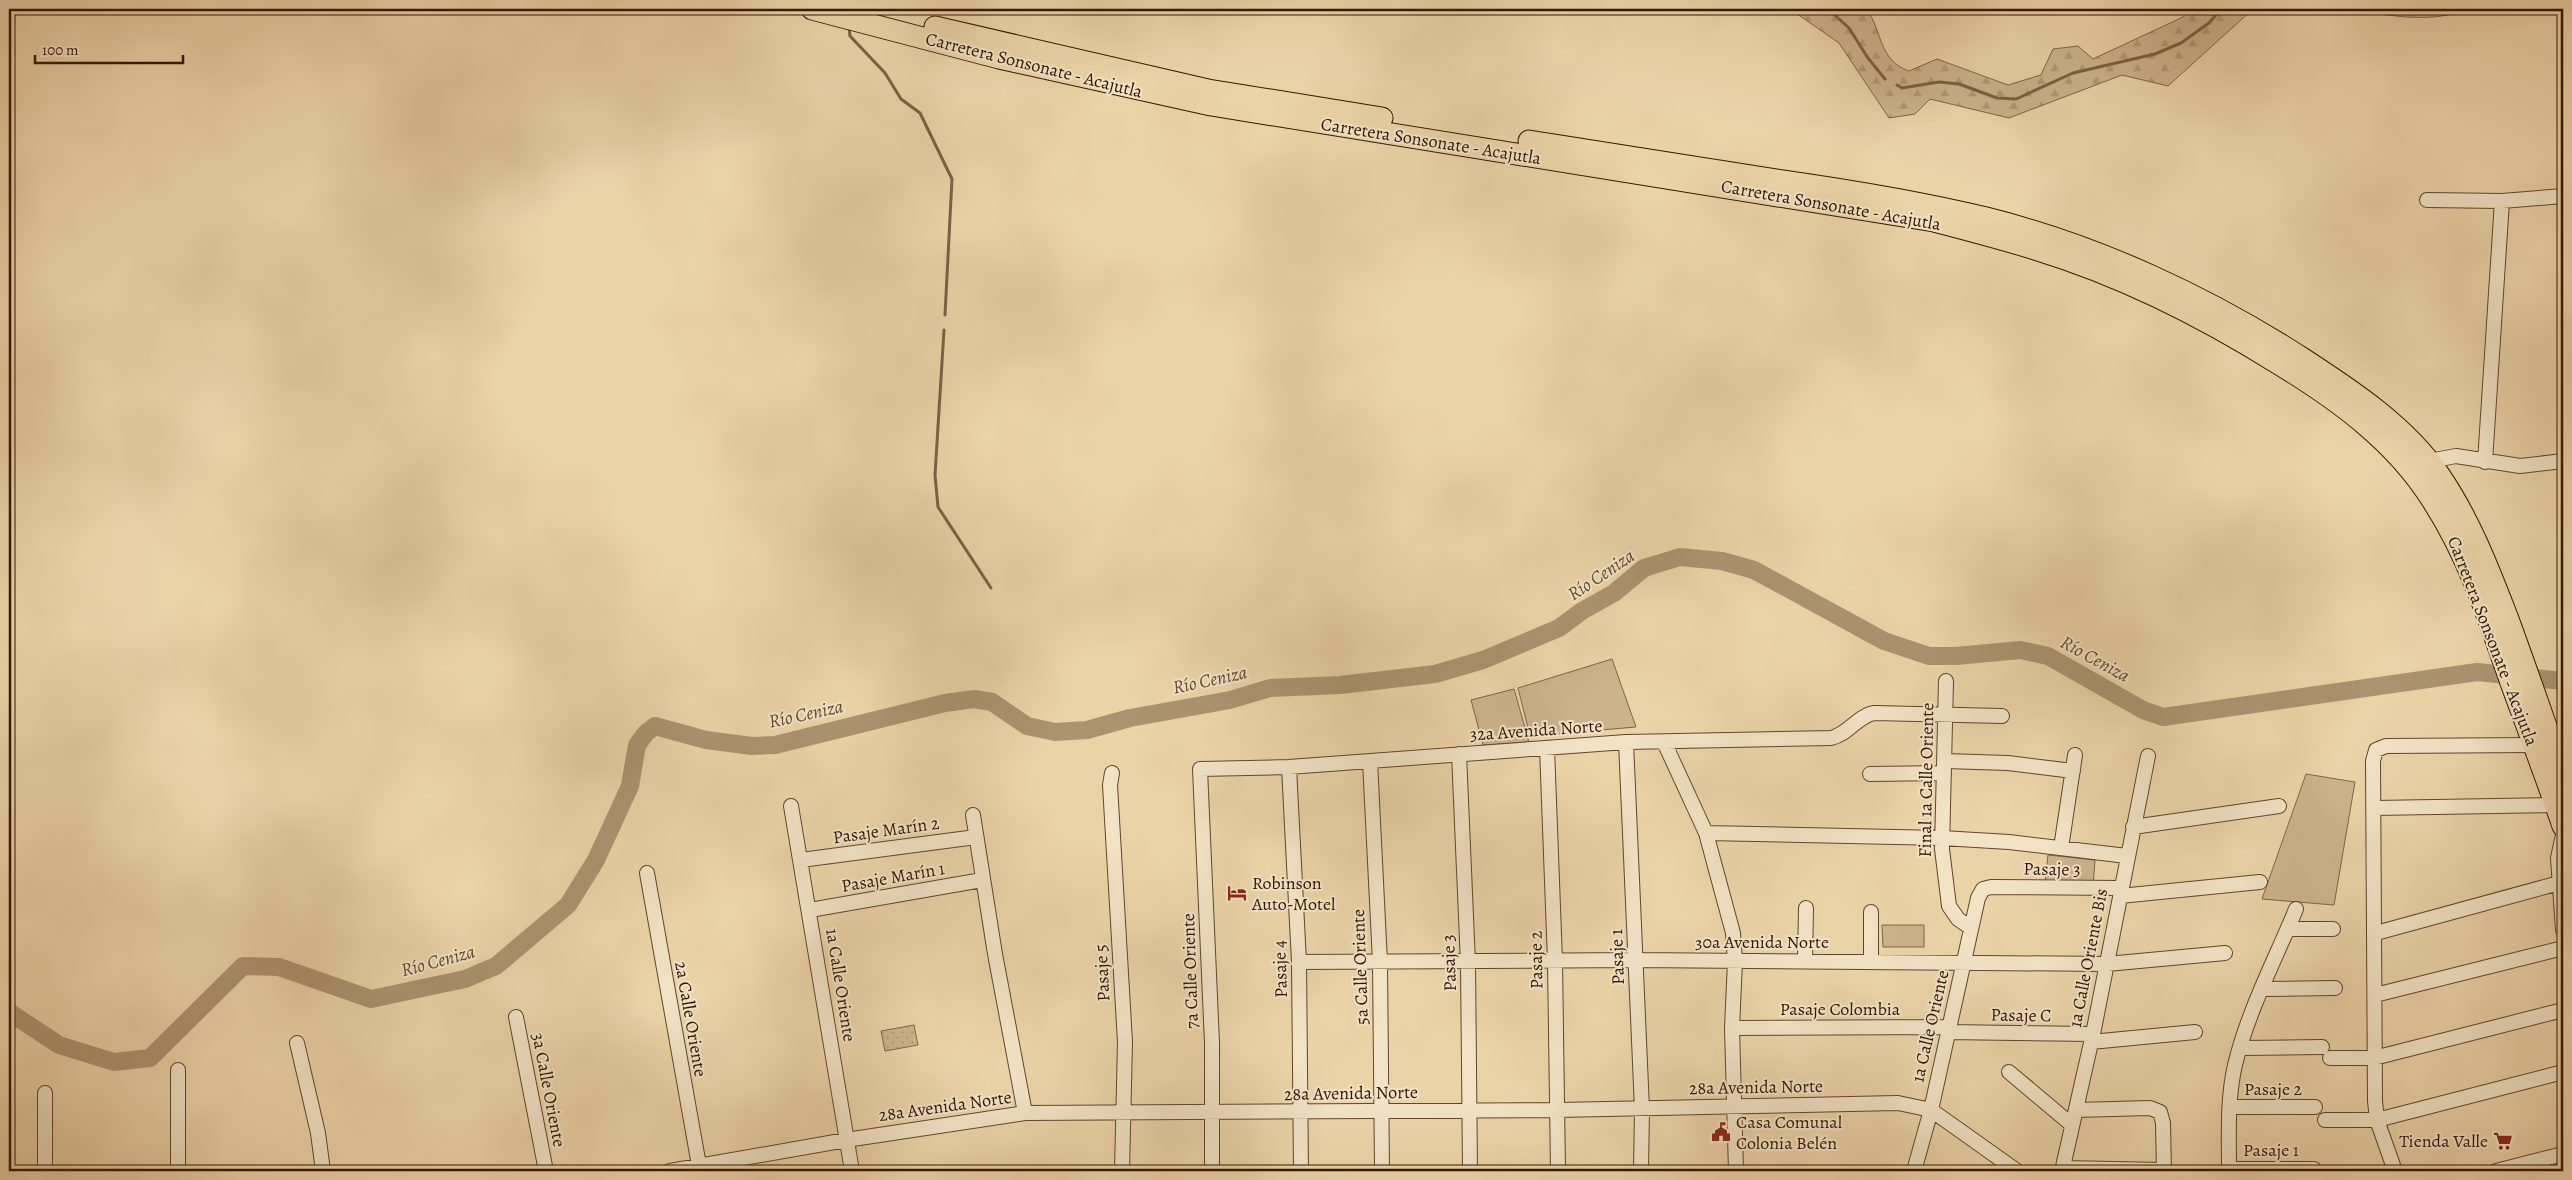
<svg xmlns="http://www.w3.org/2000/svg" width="2572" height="1180" font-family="Alegreya,serif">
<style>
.grass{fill:url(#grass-dots);stroke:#7f6548}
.forest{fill:url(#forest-firs);stroke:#7f6548}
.green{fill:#ccb38c;stroke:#7f6548}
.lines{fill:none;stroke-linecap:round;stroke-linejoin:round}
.stream{stroke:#7b6144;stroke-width:3}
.river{stroke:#ac9370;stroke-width:18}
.minor-casing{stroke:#60462c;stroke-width:16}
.highway-casing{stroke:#321703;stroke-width:23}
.minor{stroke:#f2e2c6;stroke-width:14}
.highway{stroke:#ebd3a8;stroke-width:21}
.labels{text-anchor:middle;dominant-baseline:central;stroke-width:4;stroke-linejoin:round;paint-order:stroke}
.street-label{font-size:18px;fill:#321703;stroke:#f2e2c6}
.poi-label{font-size:18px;fill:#321703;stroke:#f2e2c6;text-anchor:start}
.water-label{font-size:19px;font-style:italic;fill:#63492f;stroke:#f2e2c6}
</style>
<defs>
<pattern id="grass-dots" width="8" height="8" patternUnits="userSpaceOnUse" patternTransform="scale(1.25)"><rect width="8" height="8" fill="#ccb38c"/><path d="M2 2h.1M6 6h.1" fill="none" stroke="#b09977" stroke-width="1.8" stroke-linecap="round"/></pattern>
<pattern id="forest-firs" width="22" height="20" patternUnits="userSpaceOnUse" patternTransform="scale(1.25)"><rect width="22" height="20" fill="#ccb38c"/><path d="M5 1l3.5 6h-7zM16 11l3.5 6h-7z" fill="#b09977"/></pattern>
</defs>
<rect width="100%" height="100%" fill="#ebd3a8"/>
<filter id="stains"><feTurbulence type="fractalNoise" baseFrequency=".004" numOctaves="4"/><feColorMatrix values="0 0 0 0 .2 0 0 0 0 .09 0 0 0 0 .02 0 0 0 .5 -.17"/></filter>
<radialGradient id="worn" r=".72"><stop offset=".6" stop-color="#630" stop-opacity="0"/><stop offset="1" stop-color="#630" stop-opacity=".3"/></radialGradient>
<path class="grass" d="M 914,1025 L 918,1045 L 885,1051 L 881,1031 Z"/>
<path class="forest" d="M 1790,9 L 1867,9 C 1882,31 1879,61 1909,71 L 1937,59 L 2008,85 L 2041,75 L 2053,49 L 2078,46 L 2093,59 L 2183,17 L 2189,9 L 2253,9 L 2168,86 L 2122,75 L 2009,118 L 1930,99 L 1915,114 L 1889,118 L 1839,43 Z
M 2358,9 L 2466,9 C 2438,23 2387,17 2358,9 Z"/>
<path class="green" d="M 1612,659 L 1636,727 L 1530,736 L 1518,688 Z
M 1514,689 L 1529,742 L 1483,745 L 1471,700 Z
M 2306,774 L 2355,782 L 2334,905 L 2262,899 Z
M 2048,855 L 2095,860 L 2093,886 L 2045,882 Z
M 1882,925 L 1924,925 L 1924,947 L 1883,947 Z"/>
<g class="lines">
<path class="stream" d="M 1828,9 L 1849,28 L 1868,58 L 1885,79
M 849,28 L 850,36 L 885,73 L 901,99 L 920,113 L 952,179 L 945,315
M 1897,85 L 1902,88 L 1939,82 L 1959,84 L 1997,98 L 2016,99 L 2073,73 L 2155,54 L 2181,43 L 2209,23 L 2221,9
M 944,330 L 935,475 L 938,507 L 991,588"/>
<path class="river" d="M 9,1012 L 59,1045 L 114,1062 L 150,1058 L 243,966 L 279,967 L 371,999 L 465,979 L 496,966 L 568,905 L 596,860 L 630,786 L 637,745 L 646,733 L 655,726 L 706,740 L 752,746 L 775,745 L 945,703 L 974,699 L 992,702 L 1027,726 L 1055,732 L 1087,730 L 1130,718 L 1230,700 L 1270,688 L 1340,685 L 1435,674 L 1483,660 L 1559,628 L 1582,611 L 1614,593 L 1644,568 L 1680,557 L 1722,561 L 1754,570 L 1884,641 L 1929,656 L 1956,656 L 2020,650 L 2048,656 L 2143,710 L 2163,717 L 2477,672 L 2563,681"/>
<g class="minor-casing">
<path id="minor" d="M 2427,200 L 2502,201 L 2563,196
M 2429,461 L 2456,456 L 2520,466 L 2563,461
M 2485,462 L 2502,201
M 1946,681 L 1942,849 L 1949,906 L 1958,919 L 1971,928
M 1626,742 L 1642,1109 L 1641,1171
M 1664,742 L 1706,833 L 1733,933 L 1735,961 L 1732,1028 L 1736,1171
M 1547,748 L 1555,961 L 1558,1171
M 1459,754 L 1468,963 L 1470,1171
M 1370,761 L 1380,962 L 1382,1171
M 1945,761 L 2008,763 L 2073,771
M 1289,767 L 1299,962 L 1301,1171
M 1112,773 L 1110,785 L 1125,1042 L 1122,1171
M 1870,774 L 1944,773
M 791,806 L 852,1171
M 2374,808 L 2556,805
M 973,815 L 995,954 L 1025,1113
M 2133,827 L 2279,806
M 1706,833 L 1942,838 L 2009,842 L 2127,856
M 2563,835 L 2558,858 L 2563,930
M 2061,848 L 2075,755
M 801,860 L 976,837
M 647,873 L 700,1171
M 2120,896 L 2260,882
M 810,910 L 982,880
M 2288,929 L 2333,929
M 2376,933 L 2559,883
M 1805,961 L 1806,908
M 1871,961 L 1871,912
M 1299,962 L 1636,960 L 2107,964 L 2225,953
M 2261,989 L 2335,988
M 2375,995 L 2563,948
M 516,1017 L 546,1171
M 1732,1028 L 1948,1027
M 1947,1032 L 2093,1034
M 2091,1042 L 2195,1032
M 297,1043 L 318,1133 L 323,1171
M 2240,1048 L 2322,1047
M 2330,1058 L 2374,1058 L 2563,1010
M 178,1070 L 178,1171
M 2009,1072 L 2072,1125
M 45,1093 L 45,1171
M 2230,1107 L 2315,1107
M 2076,1110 L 2150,1108 L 2160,1112 L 2163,1123 L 2164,1171
M 2325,1120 L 2377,1120 L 2563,1072
M 2063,1168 L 2164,1170
M 2229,1169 L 2314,1169
M 670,1171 L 846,1140 L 1025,1113 L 1557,1110 L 1898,1103 L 1931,1110 L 2017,1171
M 1212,1171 L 1212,1043 L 1200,769 L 1289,767 L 1626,742 L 1831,738 C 1849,734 1857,716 1874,713 L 2002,716
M 1914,1171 L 1931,1110 L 1978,898 L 1983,889 L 1991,887 L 2121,888
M 2062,1171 L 2093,1034 L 2148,756
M 2229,1171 C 2229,1136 2227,1099 2235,1065 C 2248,1011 2275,960 2296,909
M 2395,1171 L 2377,1120 L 2375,1101 L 2373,761 L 2376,750 L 2386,746 L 2533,745
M 2496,1171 L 2563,1154"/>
</g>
<g class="highway-casing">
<path id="highway" d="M 812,9 L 999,58 L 1211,105 L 1934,221 C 1969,230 2004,239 2038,250 C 2123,276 2204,317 2279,364 C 2338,400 2395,441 2432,500 C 2468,555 2489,619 2510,680 C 2528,729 2546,777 2563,826
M 935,27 L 1208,90 L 1382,118
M 1529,141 C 1612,154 1694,167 1777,180 C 1847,190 1917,201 1986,218 C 2098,246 2208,297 2305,360 C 2354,392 2407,427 2440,476 C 2470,520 2489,570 2508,619 C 2527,671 2545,723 2563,775"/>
</g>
<use href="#minor" class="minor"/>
<use href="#highway" class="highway"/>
</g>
<defs>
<g id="hotel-bare" transform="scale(1.5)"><path d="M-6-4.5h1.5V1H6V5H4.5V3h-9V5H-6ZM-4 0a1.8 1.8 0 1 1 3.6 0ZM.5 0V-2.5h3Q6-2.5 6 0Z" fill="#8f2418" stroke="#f2e2c6" stroke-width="2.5" paint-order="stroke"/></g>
<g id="civic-bare" transform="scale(1.5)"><path d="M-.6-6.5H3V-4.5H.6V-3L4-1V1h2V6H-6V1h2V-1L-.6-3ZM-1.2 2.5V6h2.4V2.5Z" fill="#8f2418" stroke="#f2e2c6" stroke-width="2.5" paint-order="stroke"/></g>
<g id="supermarket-bare" transform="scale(1.5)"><path d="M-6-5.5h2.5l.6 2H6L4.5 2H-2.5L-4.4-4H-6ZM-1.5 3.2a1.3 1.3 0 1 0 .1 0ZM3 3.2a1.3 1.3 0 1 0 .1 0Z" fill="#8f2418" stroke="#f2e2c6" stroke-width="2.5" paint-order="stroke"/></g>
</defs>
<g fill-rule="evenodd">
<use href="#hotel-bare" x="1237" y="893"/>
<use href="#civic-bare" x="1721" y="1132"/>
<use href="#supermarket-bare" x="2503" y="1141"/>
</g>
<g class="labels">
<g class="street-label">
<text transform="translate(1034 65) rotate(14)">Carretera Sonsonate - Acajutla</text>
<text transform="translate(1431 141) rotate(9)">Carretera Sonsonate - Acajutla</text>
<text transform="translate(1831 205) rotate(10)">Carretera Sonsonate - Acajutla</text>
<text transform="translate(2493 641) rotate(69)">Carretera Sonsonate - Acajutla</text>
<text transform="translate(1536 730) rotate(-4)">32a Avenida Norte</text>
<text transform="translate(1926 780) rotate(-89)">Final 1a Calle Oriente</text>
<text transform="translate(886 830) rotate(-8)">Pasaje Marín 2</text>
<text transform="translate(2052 869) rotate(1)">Pasaje 3</text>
<text transform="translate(893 877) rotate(-10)">Pasaje Marín 1</text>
<text x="1762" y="942">30a Avenida Norte</text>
<text transform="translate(1617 957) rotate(-92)">Pasaje 1</text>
<text transform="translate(2088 958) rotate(-79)">1a Calle Oriente Bis</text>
<text transform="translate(1536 960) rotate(-91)">Pasaje 2</text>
<text transform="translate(1449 963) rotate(-92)">Pasaje 3</text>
<text transform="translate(1360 967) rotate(-92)">5a Calle Oriente</text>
<text transform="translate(1280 969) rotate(-92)">Pasaje 4</text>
<text transform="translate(1190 971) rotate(-92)">7a Calle Oriente</text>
<text transform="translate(1102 973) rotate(-93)">Pasaje 5</text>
<text transform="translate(841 985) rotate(81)">1a Calle Oriente</text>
<text x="1840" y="1009">Pasaje Colombia</text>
<text transform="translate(2021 1015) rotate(1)">Pasaje C</text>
<text transform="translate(691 1019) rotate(80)">2a Calle Oriente</text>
<text transform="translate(1930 1026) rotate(-77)">1a Calle Oriente</text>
<text transform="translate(1756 1087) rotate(-1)">28a Avenida Norte</text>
<text x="2273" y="1089">Pasaje 2</text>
<text transform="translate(549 1090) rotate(79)">3a Calle Oriente</text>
<text transform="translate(1351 1093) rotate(-1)">28a Avenida Norte</text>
<text transform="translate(945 1106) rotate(-8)">28a Avenida Norte</text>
<text x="2271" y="1150">Pasaje 1</text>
</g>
<g class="poi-label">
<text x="1252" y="883">Robinson<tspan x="1252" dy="21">Auto-Motel</tspan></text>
<text x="1736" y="1122">Casa Comunal<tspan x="1736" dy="21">Colonia Belén</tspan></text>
<text x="2488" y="1141" text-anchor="end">Tienda Valle</text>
</g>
<g class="water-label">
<text transform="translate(1601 575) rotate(-34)">Río Ceniza</text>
<text transform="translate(2095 659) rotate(29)">Río Ceniza</text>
<text transform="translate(1210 680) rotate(-12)">Río Ceniza</text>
<text transform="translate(806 714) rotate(-12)">Río Ceniza</text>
<text transform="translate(438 961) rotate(-15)">Río Ceniza</text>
</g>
</g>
<rect width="2572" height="1180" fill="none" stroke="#ebd3a8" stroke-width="30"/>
<rect x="10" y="10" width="2552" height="1160" fill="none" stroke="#321703" stroke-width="2.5"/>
<rect x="15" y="15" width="2542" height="1150" fill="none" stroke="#321703"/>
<path d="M35 55v8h148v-8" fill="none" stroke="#321703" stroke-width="2.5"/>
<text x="42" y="55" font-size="15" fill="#321703" stroke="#f2e2c6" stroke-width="4" paint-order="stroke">100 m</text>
<rect width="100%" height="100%" filter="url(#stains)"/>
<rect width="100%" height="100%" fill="url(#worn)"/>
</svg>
